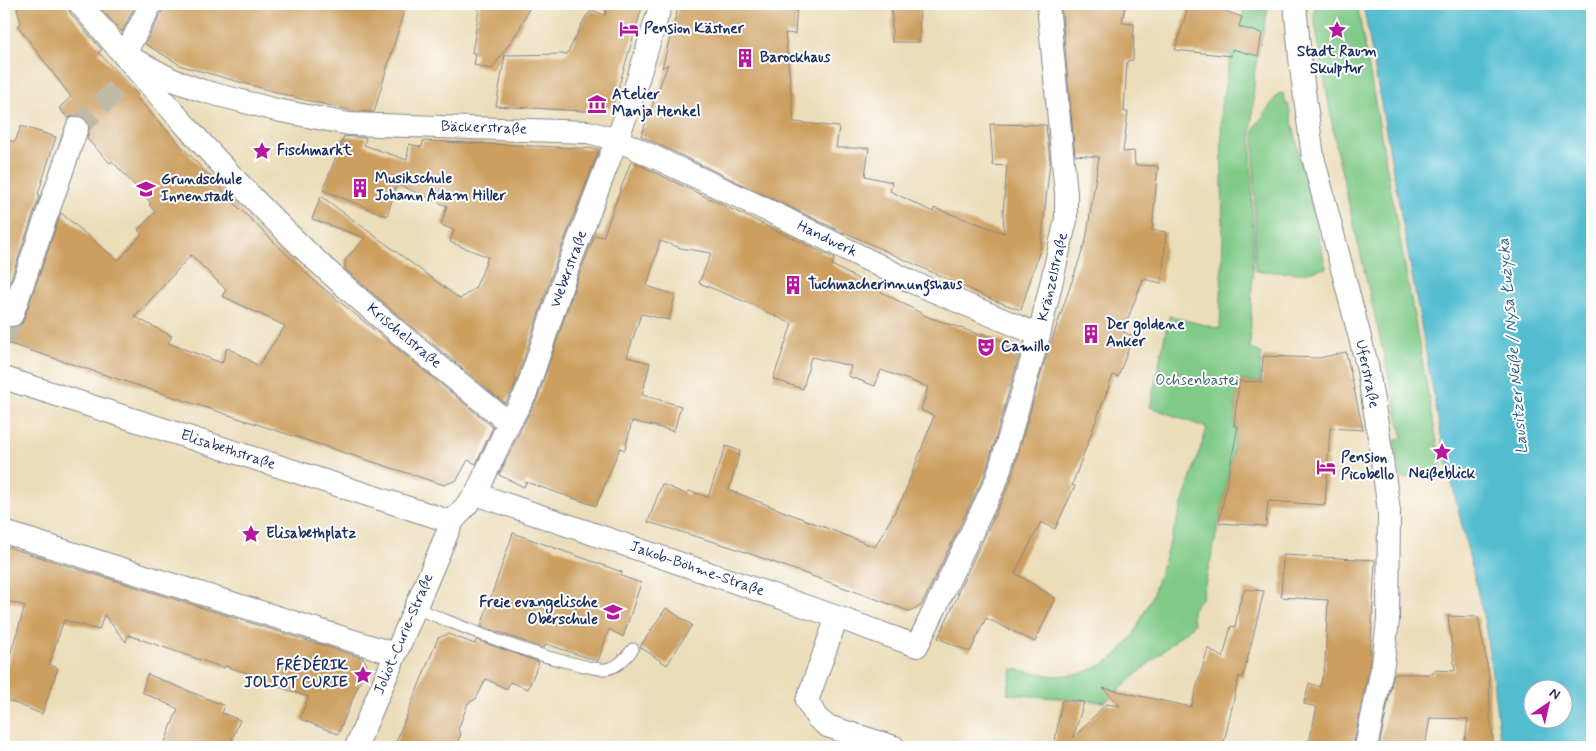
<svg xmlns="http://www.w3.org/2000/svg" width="1596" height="751" font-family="Mynerve,sans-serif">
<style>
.green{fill:#80ca87;stroke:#4e7c72}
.water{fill:#53bdd0;stroke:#377697;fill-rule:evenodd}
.building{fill:#cc9f5f;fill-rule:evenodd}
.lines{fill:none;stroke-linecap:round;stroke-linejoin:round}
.street-tunnel{stroke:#c1baa7;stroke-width:22;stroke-dasharray:22 11;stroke-linecap:butt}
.lane-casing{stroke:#83868c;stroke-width:13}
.street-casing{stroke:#83868c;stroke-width:24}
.lane{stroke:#fff;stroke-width:11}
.street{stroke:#fff;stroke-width:22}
.labels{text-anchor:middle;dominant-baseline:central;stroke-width:4;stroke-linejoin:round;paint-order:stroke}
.poi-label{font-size:15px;font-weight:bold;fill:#1b2f5e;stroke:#fff;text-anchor:start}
.street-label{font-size:15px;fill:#1b2f5e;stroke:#fff}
.park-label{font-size:15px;fill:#395e6a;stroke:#fff}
.water-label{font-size:16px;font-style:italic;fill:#2f6186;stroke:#fff}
</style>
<rect width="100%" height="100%" fill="#fff"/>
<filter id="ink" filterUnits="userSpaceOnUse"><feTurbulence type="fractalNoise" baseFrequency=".02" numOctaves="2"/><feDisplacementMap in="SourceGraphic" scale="10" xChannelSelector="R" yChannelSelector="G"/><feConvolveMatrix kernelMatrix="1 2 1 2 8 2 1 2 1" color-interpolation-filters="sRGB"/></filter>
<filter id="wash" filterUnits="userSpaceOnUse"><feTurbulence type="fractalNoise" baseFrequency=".0096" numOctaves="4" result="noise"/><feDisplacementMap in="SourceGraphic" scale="20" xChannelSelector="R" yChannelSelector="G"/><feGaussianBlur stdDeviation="1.12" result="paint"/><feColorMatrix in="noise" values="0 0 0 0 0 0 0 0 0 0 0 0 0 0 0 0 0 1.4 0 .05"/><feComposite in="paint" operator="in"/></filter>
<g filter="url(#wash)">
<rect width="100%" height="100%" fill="#ebddb9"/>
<path class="green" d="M 1246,4 L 1269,4 L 1255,69 L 1251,136 L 1253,253 L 1250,348 L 1261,353 L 1260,382 L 1238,380 L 1234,426 L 1237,426 L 1236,435 L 1219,523 L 1202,598 C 1193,605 1189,613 1194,624 L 1105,702 L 1007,694 L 1012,669 L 1055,676 L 1080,674 L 1100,666 L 1116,656 L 1134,634 L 1153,594 L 1207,428 L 1150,407 L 1169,316 L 1220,329 L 1223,236 L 1221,107 L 1232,49 Z
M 1315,4 L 1357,4 L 1442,469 L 1402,479 L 1394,441 L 1403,438 L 1337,152 L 1314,17 Z
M 1283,93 L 1286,104 L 1288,104 L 1326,268 L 1302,273 L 1255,271 L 1254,129 L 1278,94 Z"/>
<path class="water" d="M 1363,4 L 1592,4 L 1592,747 L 1501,747 L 1493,681 L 1484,619 L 1442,441 ZM 1534,688 L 1564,688 L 1564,718 L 1534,718 Z"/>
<g id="blocks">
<path class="building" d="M 16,4 L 67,4 L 70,13 L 102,50 L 98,52 L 138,95 L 136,97 L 235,204 L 312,279 L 493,427 L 476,464 L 468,460 L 457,480 L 444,485 L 4,342 L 4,325 L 8,328 L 15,328 L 21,325 L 24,319 L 61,213 L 118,261 L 142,234 L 138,230 L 155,212 L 149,205 L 151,203 L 112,161 L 110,163 L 87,139 L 90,126 L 87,119 L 81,116 L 75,115 L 68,118 L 59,108 L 71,97 L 18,26 L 21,23 ZM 191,255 L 226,290 L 222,296 L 285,326 L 258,366 L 241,355 L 227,348 L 222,363 L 168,343 L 172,336 L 135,317 Z
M 97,4 L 136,4 L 122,32 Z
M 164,4 L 406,4 L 374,112 L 354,111 L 297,98 L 182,66 L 145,44 L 163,10 Z
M 480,4 L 531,4 L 520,28 L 492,69 L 474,65 L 476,53 L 472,53 Z
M 607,4 L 643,4 L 614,102 L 601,112 L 496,106 L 505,55 L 567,54 L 586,16 L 592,10 L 605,15 Z
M 679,4 L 797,4 L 795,34 L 785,33 L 794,122 L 839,127 L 836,148 L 869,148 L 865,176 L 892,182 L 890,191 L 933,212 L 934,208 L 1004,233 L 1003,212 L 1007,166 L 993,165 L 990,124 L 1046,125 L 1050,162 L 1041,246 L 1021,310 L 993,300 L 844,232 L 844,233 L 641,136 L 668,64 L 662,68 Z
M 892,4 L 920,4 L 919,42 L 892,42 Z
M 1061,4 L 1125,4 L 1122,23 L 1134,24 L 1133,60 L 1127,61 L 1124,112 L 1128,112 L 1123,152 L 1134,151 L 1135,165 L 1158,166 L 1152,230 L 1166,232 L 1162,283 L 1143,279 L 1123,332 L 1133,336 L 1118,377 L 1113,375 L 1072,485 L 1075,486 L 1055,529 L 1041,522 L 1015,573 L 1055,598 L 1035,642 L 986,618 L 970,652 L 938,638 L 959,593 L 957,594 L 1010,483 L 1044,363 L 1086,240 L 1099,157 L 1075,155 Z
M 1189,4 L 1227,4 L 1225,11 L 1242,17 L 1239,27 L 1262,33 L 1258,56 L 1232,49 L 1231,56 L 1175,50 Z
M 21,126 L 56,137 L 38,194 L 40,195 L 4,299 L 4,139 L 15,142 Z
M 344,136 L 366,138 L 364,145 L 407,160 L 409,144 L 422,147 L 423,141 L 599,149 L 555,265 L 514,388 L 505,403 L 412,327 L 345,269 L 345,260 L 365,238 L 312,219 L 321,196 L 460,299 L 475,288 L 481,275 L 488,257 L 450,242 L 454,230 L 441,225 L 447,206 L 397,184 L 387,216 L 323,190 Z
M 631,161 L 834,258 L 832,265 L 928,317 L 981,335 L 982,333 L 1021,349 L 985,474 L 921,606 L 909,611 L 731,547 L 648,522 L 662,484 L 688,495 L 689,491 L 708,497 L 726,446 L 740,451 L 729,490 L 875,547 L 903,497 L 934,416 L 921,410 L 928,387 L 881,370 L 875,386 L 848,376 L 851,366 L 811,357 L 803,389 L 773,379 L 792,324 L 753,305 L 699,283 L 711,253 L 681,248 L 660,241 L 647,286 L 675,295 L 669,320 L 641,314 L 627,357 L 650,363 L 642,395 L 681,406 L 674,431 L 632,421 L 625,450 L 620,448 L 596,506 L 526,482 L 524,487 L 499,475 L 521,429 L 538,397 L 579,274 L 595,235 L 603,237 Z
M 1346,352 L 1363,430 L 1330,428 L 1325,505 L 1268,501 L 1266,526 L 1219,523 L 1238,426 L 1234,426 L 1239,381 L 1262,382 L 1263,356 L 1319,358 Z
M 513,533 L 622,572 L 621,576 L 641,583 L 623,637 L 609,629 L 598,661 L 546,644 L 544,648 L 537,646 L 481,626 Z
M 4,546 L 363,658 L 367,665 L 338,734 L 300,719 L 308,697 L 262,681 L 262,678 L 225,666 L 224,668 L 128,635 L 126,642 L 104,615 L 99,630 L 64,620 L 49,664 L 58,668 L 42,714 L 4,699 L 4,675 L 25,606 L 4,600 Z
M 1283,555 L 1375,560 L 1370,662 L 1353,747 L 1308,747 L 1317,707 L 1304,704 L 1309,683 L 1320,687 L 1325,665 L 1328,600 L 1281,597 Z
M 1245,589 L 1264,591 L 1243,677 L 1239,676 L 1223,747 L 1054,747 L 1062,700 L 1084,702 L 1073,738 L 1106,704 L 1120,706 L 1103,688 L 1191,707 L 1208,648 L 1223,658 L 1231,626 L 1235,627 L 1239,605 Z
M 666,608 L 692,625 L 667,665 L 640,647 Z
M 1448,616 L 1478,617 L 1489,675 L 1490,718 L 1494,747 L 1464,747 L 1468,719 L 1430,718 L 1425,747 L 1379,747 L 1394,674 L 1433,674 L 1434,670 L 1455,671 Z
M 448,634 L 475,644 L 476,640 L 539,662 L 528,689 L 510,682 L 507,689 L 486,679 L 476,699 L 468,703 L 458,730 L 461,734 L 455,747 L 394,747 L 438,638 Z
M 147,674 L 225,706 L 222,713 L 240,720 L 229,747 L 163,747 L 178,709 L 142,692 Z"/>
</g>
</g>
<g filter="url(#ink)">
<use href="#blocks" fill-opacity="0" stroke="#83868c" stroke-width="1"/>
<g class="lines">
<path class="street-tunnel" d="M 77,128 L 125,81
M 4,341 L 12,315"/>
<g class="lane-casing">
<path id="lane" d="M 415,608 C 467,628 520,652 576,664 C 585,666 596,670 606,669 C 619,667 625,658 633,649"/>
</g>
<g class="street-casing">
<path id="street" d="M 80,4 C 151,87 223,171 302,247 C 367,309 439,366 509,423
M 1295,4 L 1301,68 L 1313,157 L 1367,365 L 1378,430 L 1389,511 L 1388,620 L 1383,664 L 1366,747
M 124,56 L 125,55 L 173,80 L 203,91 L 276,110 L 349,124 L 588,132 L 618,140 L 786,219 L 912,282 L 1039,335
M 124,56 L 151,4
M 12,315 L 77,128
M 4,378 L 452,522
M 476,494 L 837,617 L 917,646 L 997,479 L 1039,335 L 1066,220 L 1066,194 L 1048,4
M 4,532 L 395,654
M 837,617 L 807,701 L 817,718 L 827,726 L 894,747
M 356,747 L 452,522 L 476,494 L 509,423 L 526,393 L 567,270 L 630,105 L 661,4"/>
</g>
<use href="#lane" class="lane"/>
<use href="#street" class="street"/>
</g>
</g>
<defs>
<g id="hotel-bare" transform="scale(1.5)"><path d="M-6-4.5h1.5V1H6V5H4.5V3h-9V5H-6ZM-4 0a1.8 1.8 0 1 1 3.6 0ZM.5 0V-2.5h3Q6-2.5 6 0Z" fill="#b5179e" stroke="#fff" stroke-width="2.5" paint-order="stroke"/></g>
<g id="sight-bare" transform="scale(1.5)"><path d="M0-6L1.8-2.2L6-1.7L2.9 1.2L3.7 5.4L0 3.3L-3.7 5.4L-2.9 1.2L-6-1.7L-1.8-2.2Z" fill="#b5179e" stroke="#fff" stroke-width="2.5" paint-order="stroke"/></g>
<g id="building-bare" transform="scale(1.5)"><path d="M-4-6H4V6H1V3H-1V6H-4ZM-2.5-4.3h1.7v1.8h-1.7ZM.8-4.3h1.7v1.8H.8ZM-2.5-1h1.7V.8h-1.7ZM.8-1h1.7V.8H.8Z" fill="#b5179e" stroke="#fff" stroke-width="2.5" paint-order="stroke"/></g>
<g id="museum-bare" transform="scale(1.5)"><path d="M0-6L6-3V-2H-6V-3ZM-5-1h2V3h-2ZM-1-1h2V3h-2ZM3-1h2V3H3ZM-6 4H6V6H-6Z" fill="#b5179e" stroke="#fff" stroke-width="2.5" paint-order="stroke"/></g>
<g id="school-bare" transform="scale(1.5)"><path d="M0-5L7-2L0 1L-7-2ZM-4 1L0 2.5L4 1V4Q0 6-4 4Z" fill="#b5179e" stroke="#fff" stroke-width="2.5" paint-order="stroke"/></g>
<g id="theatre-bare" transform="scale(1.5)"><path d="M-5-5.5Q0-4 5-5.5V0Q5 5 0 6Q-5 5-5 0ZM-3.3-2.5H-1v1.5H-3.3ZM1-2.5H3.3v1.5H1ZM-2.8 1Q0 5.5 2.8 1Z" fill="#b5179e" stroke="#fff" stroke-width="2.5" paint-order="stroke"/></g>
</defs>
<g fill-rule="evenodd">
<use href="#hotel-bare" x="629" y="29"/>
<use href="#sight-bare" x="1337" y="30"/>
<use href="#building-bare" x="745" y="58"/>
<use href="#museum-bare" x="597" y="104"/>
<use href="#sight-bare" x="262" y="151"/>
<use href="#building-bare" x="360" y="188"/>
<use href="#school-bare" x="146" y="189"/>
<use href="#building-bare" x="793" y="285"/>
<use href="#building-bare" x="1091" y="334"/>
<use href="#theatre-bare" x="986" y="347"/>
<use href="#sight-bare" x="1442" y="452"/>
<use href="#hotel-bare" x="1326" y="467"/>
<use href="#sight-bare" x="251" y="534"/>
<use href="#school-bare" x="613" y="612"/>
<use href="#sight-bare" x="363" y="675"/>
</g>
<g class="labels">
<g class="poi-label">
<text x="644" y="29">Pension Kästner</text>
<text x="1337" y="52" text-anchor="middle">Stadt Raum<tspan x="1337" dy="17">Skulptur</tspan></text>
<text x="760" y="58">Barockhaus</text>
<text x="612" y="95">Atelier<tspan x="612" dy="17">Manja Henkel</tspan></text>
<text x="277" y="151">Fischmarkt</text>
<text x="375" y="179">Musikschule<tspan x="375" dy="17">Johann Adam Hiller</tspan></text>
<text x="161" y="180">Grundschule<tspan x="161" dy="17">Innenstadt</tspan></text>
<text x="808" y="285">Tuchmacherinnungshaus</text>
<text x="1106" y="325">Der goldene<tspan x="1106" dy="17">Anker</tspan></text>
<text x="1001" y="347">Camillo</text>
<text x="1341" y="458">Pension<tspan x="1341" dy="17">Picobello</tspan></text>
<text x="1442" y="474" text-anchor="middle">Neißeblick</text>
<text x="266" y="534">Elisabethplatz</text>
<text x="598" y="603" text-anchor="end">Freie evangelische<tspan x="598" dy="17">Oberschule</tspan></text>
<text x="348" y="666" text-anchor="end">FRÉDÉRIK<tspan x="348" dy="17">JOLIOT CURIE</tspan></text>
</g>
<g class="street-label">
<text transform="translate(484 128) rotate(2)">Bäckerstraße</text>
<text transform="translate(827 239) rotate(26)">Handwerk</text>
<text transform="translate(569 269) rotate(-70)">Weberstraße</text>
<text transform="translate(1053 277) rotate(-77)">Kränzelstraße</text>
<text transform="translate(404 336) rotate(40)">Krischelstraße</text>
<text transform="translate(1367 374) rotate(78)">Uferstraße</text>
<text transform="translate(228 450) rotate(18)">Elisabethstraße</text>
<text transform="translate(697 569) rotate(19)">Jakob-Böhme-Straße</text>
<text transform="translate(404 634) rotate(-67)">Joliot-Curie-Straße</text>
</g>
<g class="park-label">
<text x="1197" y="381">Ochsenbastei</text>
</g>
<g class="water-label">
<text transform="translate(1513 346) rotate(-95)">Lausitzer Neiße / Nysa Łużycka</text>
</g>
</g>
<rect width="1596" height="751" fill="none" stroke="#fff" stroke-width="20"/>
<g transform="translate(1548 704) rotate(34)"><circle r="24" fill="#ffffff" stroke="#a4acbf"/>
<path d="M0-4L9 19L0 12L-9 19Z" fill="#b5179e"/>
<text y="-8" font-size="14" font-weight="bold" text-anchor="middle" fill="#1b2f5e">N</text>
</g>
</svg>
